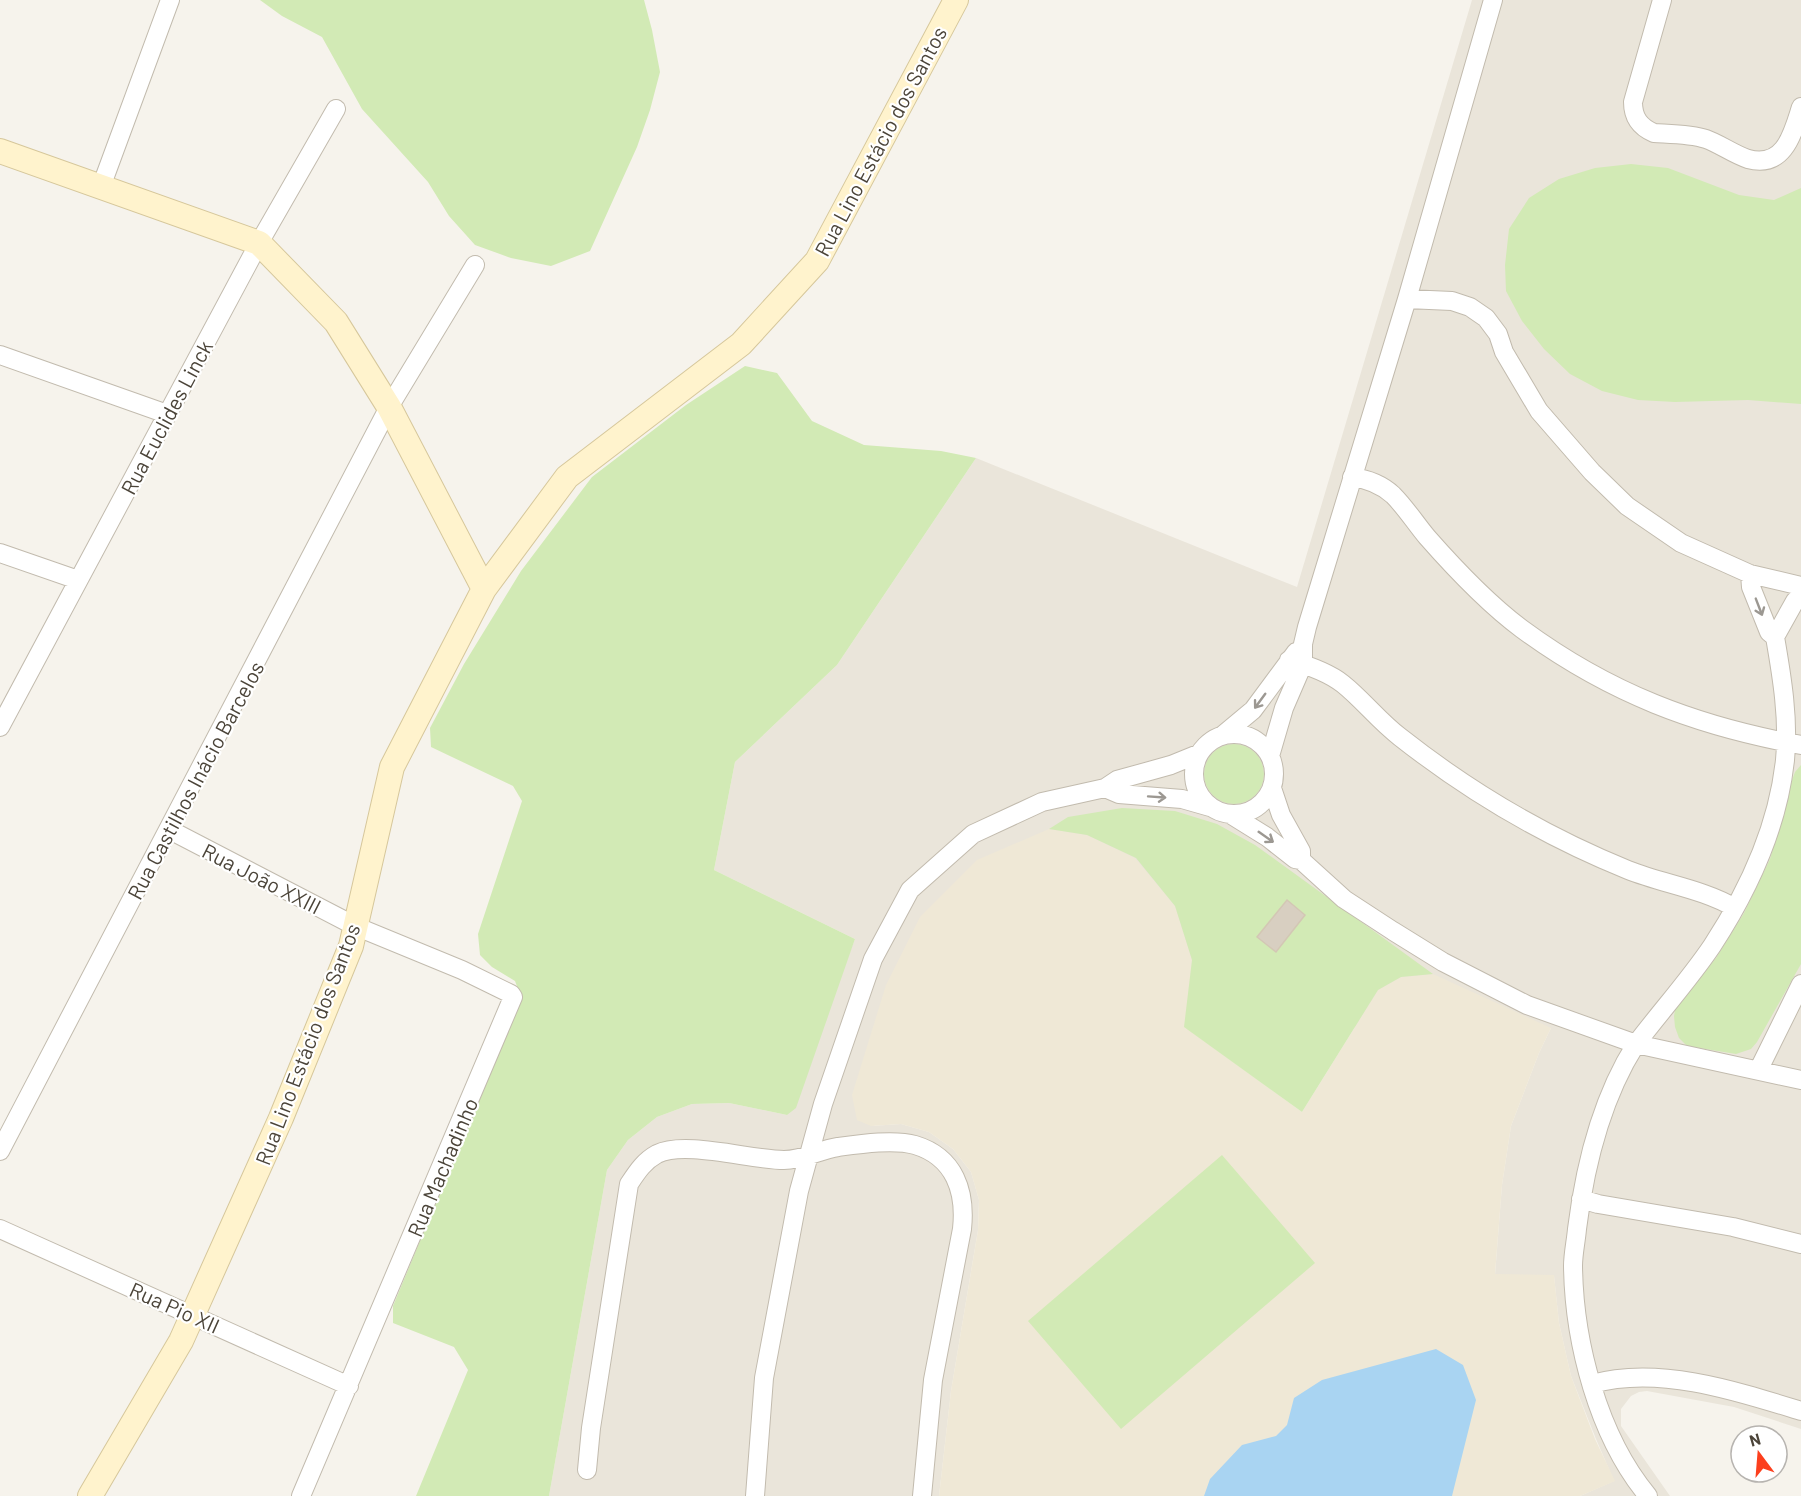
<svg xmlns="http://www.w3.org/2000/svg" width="1801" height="1496" font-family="Barlow,sans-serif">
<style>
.residential{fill:#eae5da}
.education{fill:#efe8d6}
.green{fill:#d2eab5}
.water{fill:#a9d4f2}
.building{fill:#d8cfc1;stroke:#d3c7b4;stroke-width:1.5}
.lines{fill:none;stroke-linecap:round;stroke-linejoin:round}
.street-casing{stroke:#c2bbae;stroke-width:20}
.secondary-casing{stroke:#d6c79b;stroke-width:26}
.street{stroke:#fff;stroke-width:18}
.secondary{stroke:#fff3cd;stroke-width:24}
.oneway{stroke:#9c9892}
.labels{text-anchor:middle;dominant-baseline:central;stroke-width:4.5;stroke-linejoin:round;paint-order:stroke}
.street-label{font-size:21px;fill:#4b4439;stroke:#fff}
</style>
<rect width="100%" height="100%" fill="#f6f3ec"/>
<path class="residential" d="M 1472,0 L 1801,0 L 1801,1429 L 1734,1407 L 1647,1391 L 1639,1392 L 1631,1396 L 1621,1409 L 1621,1426 L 1670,1496 L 1580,1496 L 1614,1481 L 1596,1439 L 1571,1376 L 1559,1323 L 1554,1276 L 1495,1275 L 1502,1185 L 1511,1126 L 1539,1053 L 1551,1028 L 1184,1027 L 871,1126 L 901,1124 L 929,1132 L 953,1149 L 971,1172 L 979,1200 L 978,1230 L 951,1391 L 939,1496 L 549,1496 L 607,1170 L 628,1140 L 657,1117 L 692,1104 L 729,1103 L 787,1115 L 855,939 L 714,870 L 735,762 L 837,665 L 976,458 L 1297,587 Z"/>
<path class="education" d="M 1049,829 L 1087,835 L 1135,858 L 1175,906 L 1192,960 L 1185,1027 L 1302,1112 L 1378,990 L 1401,977 L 1433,974 L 1551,1028 L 1539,1053 L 1511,1126 L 1502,1185 L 1495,1274 L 1554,1275 L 1559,1323 L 1571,1376 L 1595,1439 L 1615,1481 L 1580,1496 L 939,1496 L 951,1391 L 978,1230 L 979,1200 L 971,1172 L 953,1149 L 929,1132 L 901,1124 L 871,1126 L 857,1120 L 852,1095 L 886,985 L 920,917 L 977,860 Z"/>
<path class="green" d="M 260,0 L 644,0 L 652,30 L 660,72 L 650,110 L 637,147 L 590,251 L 551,266 L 511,258 L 475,245 L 449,216 L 428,182 L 362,109 L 322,37 L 282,16 Z
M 1631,164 L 1668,168 L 1739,195 L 1774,200 L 1801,188 L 1801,404 L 1748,400 L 1675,402 L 1638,400 L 1602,391 L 1570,374 L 1544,349 L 1522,321 L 1506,291 L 1505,265 L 1509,229 L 1529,198 L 1559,179 L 1595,168 Z
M 745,366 L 777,373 L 812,421 L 864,445 L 941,451 L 976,458 L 837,665 L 735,762 L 714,870 L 855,939 L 796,1108 L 787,1115 L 729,1103 L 692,1104 L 657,1117 L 628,1140 L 607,1170 L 549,1496 L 416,1496 L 468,1370 L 454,1347 L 393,1323 L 393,1306 L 521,997 L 515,981 L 492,967 L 480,955 L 478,934 L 522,801 L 513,786 L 431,747 L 430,728 L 464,664 L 521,571 L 592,477 L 686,405 Z
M1204 774a30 30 0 1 1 60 0a30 30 0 1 1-60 0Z
M 1801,765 L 1801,964 L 1757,1042 L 1751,1049 L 1736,1054 L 1687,1046 L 1679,1038 L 1675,1027 L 1674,1016 L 1676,1005 L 1716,958 L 1744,913 L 1770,859 L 1792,780 L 1795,772 Z
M 1122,808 L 1175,811 L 1217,824 L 1255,845 L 1433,974 L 1401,977 L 1378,990 L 1302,1112 L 1184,1027 L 1192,960 L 1175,906 L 1136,858 L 1087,835 L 1049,829 L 1068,817 Z
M 1222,1155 L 1315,1263 L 1121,1429 L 1028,1321 Z"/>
<path class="water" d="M 1436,1349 L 1463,1365 L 1476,1400 L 1452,1496 L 1204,1496 L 1210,1479 L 1242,1445 L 1276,1436 L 1287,1425 L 1294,1398 L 1322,1380 Z"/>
<path class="building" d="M 1287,900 L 1305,915 L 1276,952 L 1257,937 Z"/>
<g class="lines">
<g class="street-casing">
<path id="street" d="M 1662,0 L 1633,102 C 1633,118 1640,127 1654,133 C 1670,134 1691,134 1706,139 C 1720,144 1733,154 1748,159 C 1785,169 1793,132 1801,107
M 101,187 L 170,0
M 1407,299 L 1452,301 L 1470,307 L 1486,318 L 1498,334 L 1504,352 L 1539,411 L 1592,472 L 1627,506 L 1681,543 L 1750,574 L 1801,586
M 0,355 L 167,414
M 1352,477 C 1367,479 1381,484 1393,495 C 1406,508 1416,524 1427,537 C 1456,570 1487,603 1522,629 C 1609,693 1696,726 1801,745
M 0,553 L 78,580
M 1775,637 L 1795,601 L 1801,595
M 1289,660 C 1307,665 1328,672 1343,684 C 1363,700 1379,721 1400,737 C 1471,793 1544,836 1628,870 C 1663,884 1703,889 1735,908
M 0,727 L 259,243 L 336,109
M1194 774a40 40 0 1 1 80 0a40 40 0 1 1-80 0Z
M 1223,735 L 1253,710 L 1296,652
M 1270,756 L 1284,708 L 1303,664 L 1303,644 L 1307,627 L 1407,299 L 1493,0
M 1105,788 L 1119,794 L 1182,799 L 1210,807
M 1272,788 L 1281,815 L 1301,851 L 1301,860
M 1230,814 L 1267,837 L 1295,859 L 1301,860 L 1344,899 L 1393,931 L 1443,962 L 1527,1005 L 1636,1044 L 1801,1080
M 170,830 L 355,926 L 462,970 L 511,994 L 513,997 L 301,1496
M 1759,1069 L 1801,984
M 0,1151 L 389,407 L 475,265
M 1581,1199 L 1598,1204 L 1733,1227 L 1801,1244
M 0,1229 L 349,1386
M 1592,1384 C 1658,1365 1737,1391 1801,1411
M 587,1470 L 591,1428 L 629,1184 C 637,1172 644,1161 657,1154 C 685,1140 751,1160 784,1160 C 803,1160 819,1150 838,1147 C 860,1144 894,1139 915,1145 C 955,1157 966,1192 962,1229 L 933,1380 L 922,1496
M 755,1496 L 764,1378 L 799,1191 L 823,1104 L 873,959 L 910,890 L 973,834 L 1042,802 L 1105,788 L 1117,780 L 1171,765 L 1198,754
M 1648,1496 C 1598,1436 1574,1342 1573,1266 C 1573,1254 1576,1241 1577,1229 C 1585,1165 1601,1099 1636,1044 C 1661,1011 1689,980 1712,946 C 1748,891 1778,826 1785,760 C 1789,720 1782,677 1775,637 L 1769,632 L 1751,587 L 1750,574"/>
</g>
<g class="secondary-casing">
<path id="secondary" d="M 0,151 L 259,243 L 336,322 L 389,407 L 484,589
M 90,1496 L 181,1341 L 281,1118 L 351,946 L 392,767 L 484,589 L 567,477 L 741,344 L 817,261 L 956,0"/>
</g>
<use href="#street" class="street"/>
<use href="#secondary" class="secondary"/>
</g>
<defs><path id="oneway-shaft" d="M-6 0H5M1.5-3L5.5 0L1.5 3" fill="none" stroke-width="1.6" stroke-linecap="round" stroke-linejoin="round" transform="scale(1.5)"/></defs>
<g class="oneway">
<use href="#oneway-shaft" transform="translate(1759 607) rotate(69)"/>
<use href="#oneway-shaft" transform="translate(1260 701) rotate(126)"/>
<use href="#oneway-shaft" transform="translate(1157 797) rotate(4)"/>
<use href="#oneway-shaft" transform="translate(1266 837) rotate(35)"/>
</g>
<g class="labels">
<g class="street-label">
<text transform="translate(880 141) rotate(-62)">Rua Lino Estácio dos Santos</text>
<text transform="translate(166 417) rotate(-62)">Rua Euclides Linck</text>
<text transform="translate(195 780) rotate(-62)">Rua Castilhos Inácio Barcelos</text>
<text transform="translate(262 878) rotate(27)">Rua João XXIII</text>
<text transform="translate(307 1044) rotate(-69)">Rua Lino Estácio dos Santos</text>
<text transform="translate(442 1167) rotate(-67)">Rua Machadinho</text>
<text transform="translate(175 1307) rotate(24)">Rua Pio XII</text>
</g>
</g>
<g transform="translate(1759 1454) rotate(344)"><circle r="28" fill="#ffffff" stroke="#b7b4b0" stroke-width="1.5"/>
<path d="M0-4.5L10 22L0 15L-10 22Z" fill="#fc3f1d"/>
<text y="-9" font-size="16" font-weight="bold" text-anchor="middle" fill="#4b4439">N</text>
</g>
</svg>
